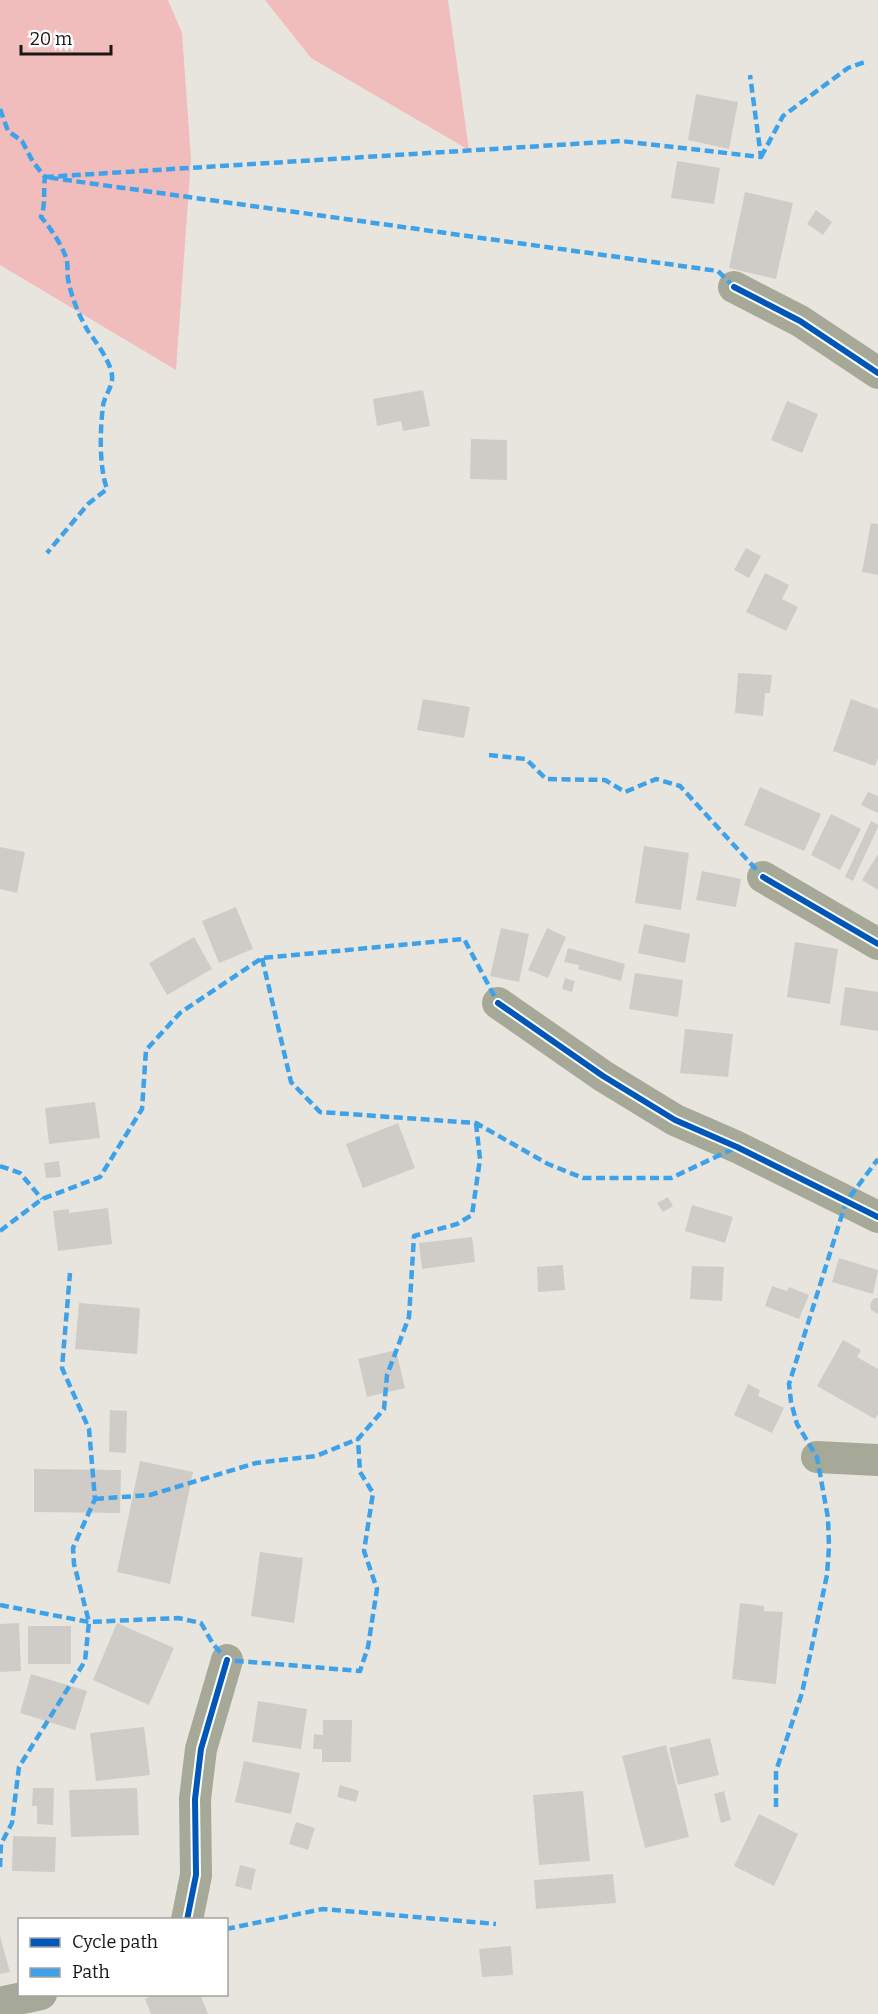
<svg xmlns="http://www.w3.org/2000/svg" width="878" height="2014" font-family="Bitter,serif">
<style>
.green{fill:#f0bdbc}
.building{fill:#cfccc7}
.lines{fill:none;stroke-linecap:round;stroke-linejoin:round}
.minor{stroke:#a7a998;stroke-width:32}
.quiet{stroke:#3da2ea;stroke-width:4.5;stroke-dasharray:9 4.5;stroke-linecap:butt}
.cycleway-casing{stroke:#fff;stroke-width:10}
.cycleway{stroke:#0057b8;stroke-width:6}
</style>
<rect width="100%" height="100%" fill="#e8e5de"/>
<path class="green" d="M 0,0 L 168,0 L 182,33 L 191,159 L 176,370 L 0,265 Z
M 265,0 L 448,0 L 469,150 L 311,58 Z"/>
<path class="building" d="M 696,94 L 738,102 L 729,149 L 688,140 Z
M 677,161 L 720,168 L 714,204 L 671,198 Z
M 745,192 L 793,203 L 776,279 L 729,268 Z
M 816,210 L 832,222 L 823,235 L 807,224 Z
M 423,390 L 430,426 L 403,431 L 401,421 L 377,426 L 373,399 Z
M 787,401 L 818,414 L 802,453 L 771,440 Z
M 471,439 L 507,440 L 507,480 L 470,479 Z
M 871,523 L 878,524 L 878,575 L 862,572 Z
M 746,548 L 761,556 L 749,578 L 734,570 Z
M 765,573 L 789,585 L 782,599 L 798,607 L 786,631 L 746,612 Z
M 738,673 L 772,675 L 770,693 L 765,693 L 763,716 L 735,713 Z
M 423,699 L 470,707 L 464,738 L 417,730 Z
M 851,699 L 878,709 L 878,758 L 875,766 L 833,751 Z
M 760,787 L 821,814 L 804,851 L 744,825 Z
M 868,792 L 878,796 L 878,813 L 861,805 Z
M 831,814 L 861,829 L 840,870 L 811,855 Z
M 871,821 L 878,825 L 878,827 L 853,881 L 845,877 Z
M 644,846 L 689,853 L 681,910 L 635,903 Z
M 0,847 L 25,852 L 17,893 L 0,889 Z
M 878,854 L 878,890 L 862,880 Z
M 702,871 L 741,879 L 736,907 L 696,900 Z
M 236,907 L 253,949 L 219,963 L 202,921 Z
M 644,924 L 690,934 L 685,963 L 638,953 Z
M 501,928 L 529,934 L 519,982 L 490,976 Z
M 547,928 L 566,937 L 548,978 L 528,970 Z
M 194,937 L 212,969 L 167,995 L 149,963 Z
M 795,942 L 838,949 L 830,1004 L 787,997 Z
M 568,948 L 625,964 L 621,981 L 578,969 L 579,965 L 564,962 Z
M 635,973 L 683,980 L 678,1017 L 629,1009 Z
M 565,978 L 575,981 L 572,992 L 562,989 Z
M 845,987 L 878,992 L 878,1031 L 840,1025 Z
M 685,1029 L 733,1034 L 728,1077 L 680,1073 Z
M 95,1102 L 100,1138 L 49,1144 L 45,1108 Z
M 398,1123 L 415,1168 L 363,1188 L 346,1144 Z
M 59,1161 L 61,1177 L 46,1178 L 44,1163 Z
M 668,1197 L 673,1206 L 663,1212 L 657,1203 Z
M 692,1205 L 733,1217 L 725,1243 L 685,1231 Z
M 108,1208 L 112,1244 L 58,1251 L 53,1211 L 69,1209 L 69,1213 Z
M 472,1237 L 475,1262 L 422,1269 L 419,1243 Z
M 839,1258 L 878,1270 L 873,1294 L 832,1282 Z
M 563,1265 L 565,1290 L 538,1292 L 537,1267 Z
M 692,1266 L 724,1267 L 722,1301 L 690,1299 Z
M 772,1286 L 787,1291 L 789,1287 L 809,1295 L 799,1319 L 765,1306 Z
M 874,1298 L 878,1298 L 878,1314 L 871,1310 L 870,1304 Z
M 79,1303 L 140,1308 L 137,1354 L 75,1349 Z
M 843,1340 L 861,1350 L 857,1357 L 878,1369 L 878,1414 L 875,1419 L 817,1386 Z
M 396,1350 L 405,1388 L 367,1397 L 358,1359 Z
M 748,1384 L 760,1390 L 758,1396 L 784,1408 L 772,1433 L 734,1415 Z
M 110,1410 L 127,1411 L 126,1453 L 109,1452 Z
M 140,1461 L 193,1472 L 170,1584 L 117,1572 Z
M 34,1469 L 121,1470 L 120,1513 L 34,1512 Z
M 260,1552 L 303,1558 L 294,1623 L 251,1616 Z
M 740,1603 L 764,1606 L 764,1611 L 783,1612 L 776,1684 L 732,1679 Z
M 19,1623 L 21,1671 L 0,1672 L 0,1624 Z
M 117,1623 L 174,1648 L 149,1705 L 93,1680 Z
M 28,1626 L 71,1626 L 71,1664 L 28,1664 Z
M 31,1674 L 87,1691 L 75,1730 L 20,1713 Z
M 258,1701 L 307,1709 L 301,1749 L 252,1742 Z
M 323,1720 L 352,1720 L 351,1762 L 322,1762 L 322,1749 L 313,1749 L 314,1734 L 323,1735 Z
M 144,1727 L 150,1775 L 96,1781 L 90,1733 Z
M 710,1738 L 719,1775 L 678,1785 L 669,1748 Z
M 666,1745 L 689,1837 L 645,1848 L 622,1756 Z
M 244,1761 L 300,1773 L 291,1814 L 235,1802 Z
M 340,1785 L 359,1791 L 356,1802 L 337,1797 Z
M 33,1788 L 54,1788 L 53,1825 L 37,1824 L 37,1806 L 32,1806 Z
M 137,1788 L 139,1835 L 71,1837 L 69,1790 Z
M 583,1791 L 590,1861 L 539,1865 L 533,1795 Z
M 724,1791 L 731,1820 L 721,1823 L 714,1794 Z
M 759,1814 L 798,1834 L 774,1886 L 734,1866 Z
M 296,1822 L 315,1828 L 308,1850 L 289,1844 Z
M 13,1836 L 56,1837 L 55,1872 L 12,1871 Z
M 240,1865 L 256,1869 L 251,1890 L 235,1886 Z
M 613,1874 L 616,1903 L 536,1909 L 534,1880 Z
M 39,1917 L 77,1917 L 77,1920 L 39,1920 Z
M 0,1936 L 10,1972 L 0,1974 Z
M 511,1946 L 513,1975 L 482,1977 L 479,1949 Z
M 156,1994 L 200,1994 L 208,2014 L 151,2014 L 145,1999 Z"/>
<g class="lines">
<path class="minor" d="M 734,287 L 800,321 L 878,373
M 763,877 L 878,944
M 498,1003 L 603,1076 L 675,1120 L 737,1147 L 878,1217
M 817,1457 L 878,1460
M 187,1920 L 196,1875 L 195,1799 L 201,1749 L 227,1660
M 0,2003 L 41,1994"/>
<path class="quiet" d="M 0,109 L 8,131 L 22,141 L 33,162 L 45,177 C 43,191 46,204 41,217 C 50,227 64,248 67,261 C 68,267 67,273 68,279 C 71,296 79,316 88,331 C 96,342 114,366 112,380 C 111,389 104,397 103,406 C 100,430 99,467 107,489 L 88,504 L 47,553
M 761,157 L 783,116 L 848,68 L 865,62
M 734,287 L 718,271 L 45,177 L 621,141 L 761,157 L 750,75
M 489,755 L 526,759 L 546,779 L 605,780 L 625,792 L 656,779 L 680,786 L 763,877
M 262,958 L 291,1082 L 320,1112 L 476,1123 L 548,1164 L 583,1178 L 671,1178 L 737,1147
M 0,1166 L 20,1173 L 42,1199
M 0,1231 L 42,1199 L 100,1177 L 142,1109 L 146,1050 L 180,1013 L 262,958 L 464,939 L 498,1003
M 95,1499 L 150,1495 L 256,1463 L 316,1456 L 358,1439 L 384,1409 L 387,1375 L 409,1317 L 414,1236 L 457,1224 L 472,1215 L 480,1159 L 476,1123
M 0,1605 L 89,1622 L 178,1618 L 201,1623 L 213,1644 L 227,1660 L 360,1671 L 368,1647 L 377,1589 L 364,1551 L 373,1493 L 360,1472 L 358,1439
M 776,1807 L 776,1771 L 802,1693 L 827,1575 L 829,1547 L 828,1518 L 817,1457 L 797,1424 L 791,1402 L 789,1384 L 846,1202 L 878,1159
M 0,1867 L 1,1844 L 12,1823 L 19,1767 L 85,1661 L 89,1622 L 74,1564 L 73,1548 L 95,1499 L 89,1429 L 62,1368 L 70,1273
M 226,1929 L 323,1909 L 496,1924"/>
<g class="cycleway-casing">
<path id="cycleway" d="M 734,287 L 800,321 L 878,373
M 763,877 L 878,944
M 498,1003 L 603,1076 L 675,1120 L 737,1147 L 878,1217
M 187,1920 L 196,1875 L 195,1799 L 201,1749 L 227,1660"/>
</g>
<use href="#cycleway" class="cycleway"/>
</g>
<rect x="18" y="1918" width="210" height="78" fill="#ffffff" stroke="#a3a3a1" stroke-width="1.5"/>
<rect x="30" y="1938" width="30" height="9" fill="#0057b8" stroke="#a3a3a1" stroke-width="1.5"/>
<text x="72" y="1948" font-size="18" fill="#1a1814">Cycle path</text>
<rect x="30" y="1968" width="30" height="9" fill="#3da2ea" stroke="#a3a3a1" stroke-width="1.5"/>
<text x="72" y="1978" font-size="18" fill="#1a1814">Path</text>
<path d="M21 45v9h90v-9" fill="none" stroke="#1a1814" stroke-width="3"/>
<text x="30" y="45" font-size="18" fill="#1a1814" stroke="#ffffff" stroke-width="4.5" paint-order="stroke">20 m</text>
</svg>
